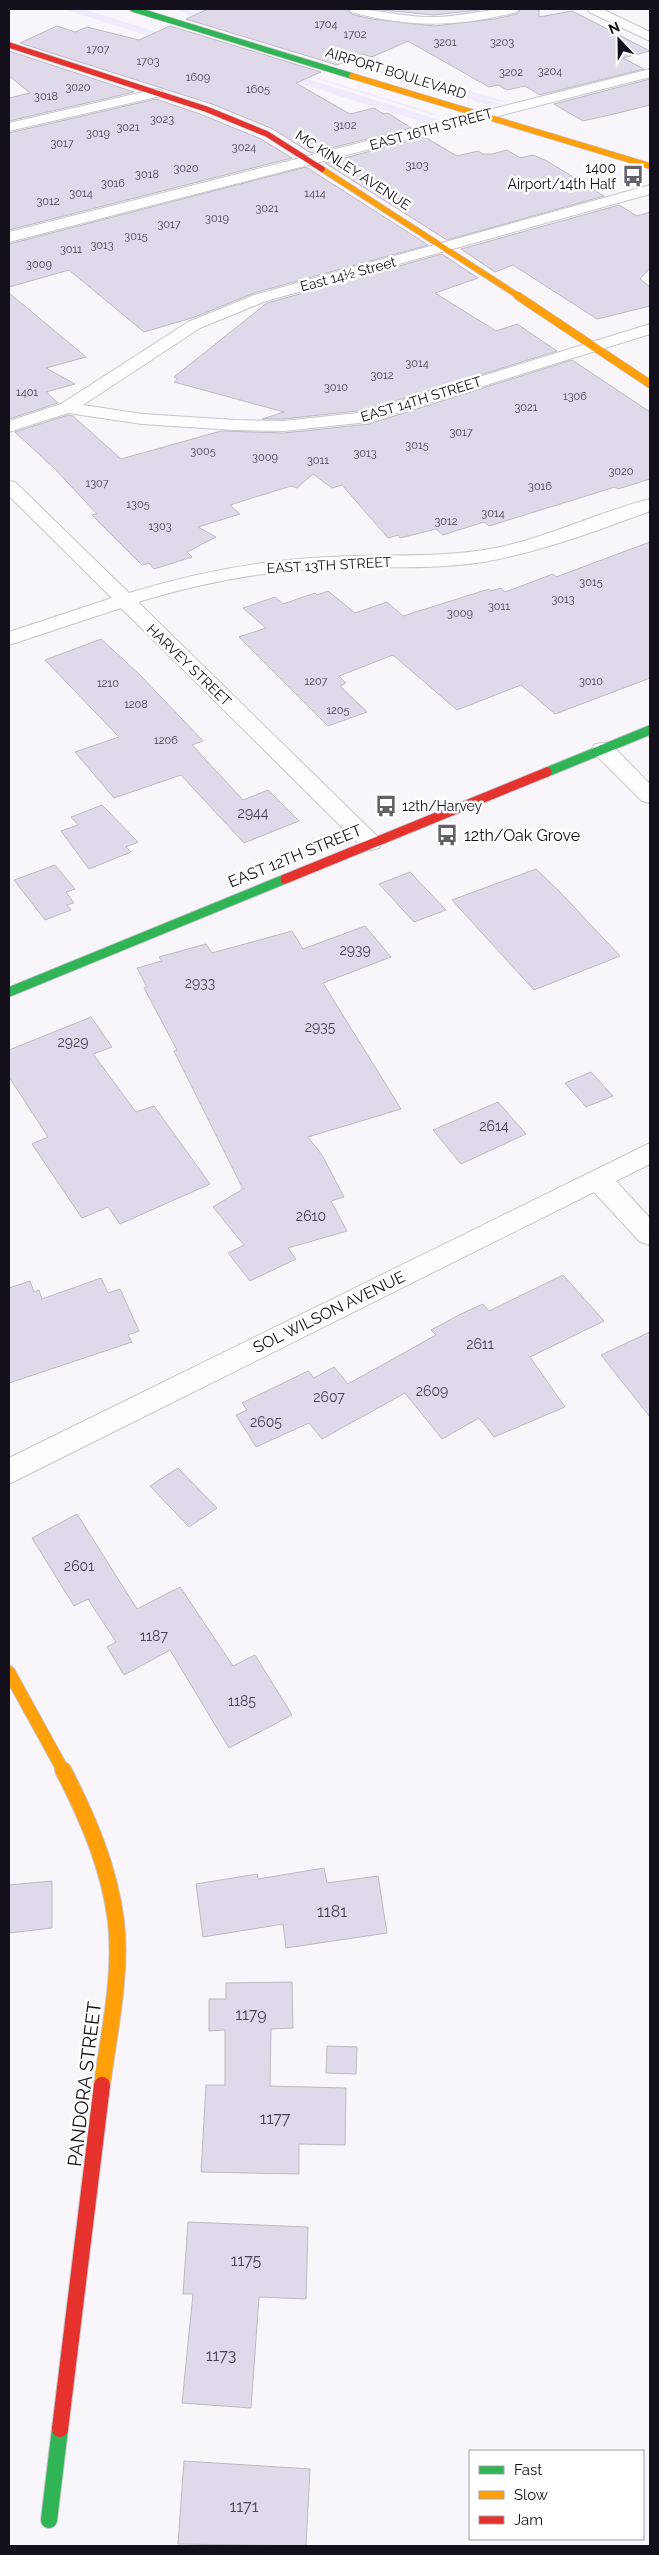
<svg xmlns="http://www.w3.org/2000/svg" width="659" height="2555" font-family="Raleway,sans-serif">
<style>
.green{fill:#f1eafd}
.building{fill:#e0d9ea;stroke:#bdbac2}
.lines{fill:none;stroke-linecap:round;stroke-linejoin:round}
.street-casing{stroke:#c8c5cd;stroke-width:2}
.fast-far2-casing{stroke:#c8c5cd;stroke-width:7}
.fast-far1-casing{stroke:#c8c5cd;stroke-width:11}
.fast-casing{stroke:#c8c5cd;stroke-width:18}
.slow-far3-casing{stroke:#c8c5cd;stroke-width:7}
.slow-far2-casing{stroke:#c8c5cd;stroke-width:9}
.slow-far1-casing{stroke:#c8c5cd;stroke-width:14}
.slow-casing{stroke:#c8c5cd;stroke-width:18}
.jam-far2-casing{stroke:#c8c5cd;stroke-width:7}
.jam-far1-casing{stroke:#c8c5cd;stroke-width:11}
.jam-casing{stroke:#c8c5cd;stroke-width:18}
.street{fill:#fefefe;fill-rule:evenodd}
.fast-far2{stroke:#30b455;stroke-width:5.5}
.fast-far1{stroke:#30b455;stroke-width:9}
.fast{stroke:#30b455;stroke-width:16}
.slow-far3{stroke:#ff9f0a;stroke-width:5.5}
.slow-far2{stroke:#ff9f0a;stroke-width:8}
.slow-far1{stroke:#ff9f0a;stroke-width:12}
.slow{stroke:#ff9f0a;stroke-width:16}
.jam-far2{stroke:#e5322d;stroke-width:5.5}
.jam-far1{stroke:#e5322d;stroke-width:9}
.jam{stroke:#e5322d;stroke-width:16}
.labels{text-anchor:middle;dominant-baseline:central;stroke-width:5;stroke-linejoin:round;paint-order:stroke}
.far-number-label{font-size:11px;fill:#47424f}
.far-street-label{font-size:14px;fill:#14101b;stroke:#fff}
.far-poi-label{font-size:14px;fill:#14101b;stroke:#fff;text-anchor:end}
.number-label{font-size:14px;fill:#47424f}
.poi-label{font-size:16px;fill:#14101b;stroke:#fff;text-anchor:start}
.street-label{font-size:16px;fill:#14101b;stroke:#fff}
.near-number-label{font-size:16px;fill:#47424f}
.near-street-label{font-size:19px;fill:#14101b;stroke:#fff}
</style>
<rect width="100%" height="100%" fill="#f8f6fb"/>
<path class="green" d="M 63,9 L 83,9 L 439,120 L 429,124 Z
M 176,9 L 184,9 L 504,105 L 491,106 L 189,15 Z
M 190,9 L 199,9 L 510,103 L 485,99 Z
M 117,17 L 431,112 L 440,117 Z"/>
<path class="building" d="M 208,9 L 347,9 L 351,14 L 372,19 L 434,26 L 495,19 L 517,14 L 521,9 L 539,9 L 539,17 L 572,11 L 650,51 L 623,58 L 644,69 L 540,95 L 525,86 L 507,90 L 498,85 L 489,87 L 408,41 L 372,57 L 362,54 L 337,65 L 186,19 Z
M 372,9 L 488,9 L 434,15 Z
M 57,26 L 75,32 L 87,27 L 139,40 L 170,26 L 321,72 L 296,83 L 350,114 L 374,108 L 384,114 L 388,113 L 411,128 L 311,153 L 273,129 L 212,104 L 20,43 Z
M 9,51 L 134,92 L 9,121 L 9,98 L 30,93 L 9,76 Z
M 650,79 L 650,105 L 618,113 L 583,121 L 554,104 Z
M 156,99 L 200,114 L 261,139 L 292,158 L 9,230 L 9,133 Z
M 425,137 L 457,156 L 478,151 L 483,154 L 492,154 L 507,150 L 520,158 L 533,155 L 547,161 L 604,196 L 447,240 L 325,163 Z
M 306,167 L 428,245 L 254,293 L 195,317 L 144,332 L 69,270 L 9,287 L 9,244 Z
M 619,205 L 637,216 L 650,212 L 650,268 L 640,279 L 650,287 L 650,306 L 597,319 L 513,265 L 495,272 L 461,249 Z
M 442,254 L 478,278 L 435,293 L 496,331 L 517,324 L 557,351 L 366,410 L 284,419 L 262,419 L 284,412 L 174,382 L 178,379 L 174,377 L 267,303 Z
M 9,293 L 86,357 L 46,368 L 75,384 L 46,392 L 58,403 L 9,419 Z
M 572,360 L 650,412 L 650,479 L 618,489 L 615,487 L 489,526 L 484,522 L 443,535 L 436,529 L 400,538 L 398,535 L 388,538 L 342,485 L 332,488 L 313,474 L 297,488 L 291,486 L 230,505 L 240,514 L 198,527 L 216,537 L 187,552 L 192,557 L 154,569 L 149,563 L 142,565 L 92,515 L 97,514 L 55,469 L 15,432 L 68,415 L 73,416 L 121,459 L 221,431 L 284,433 L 369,424 Z
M 650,542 L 650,678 L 555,714 L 521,685 L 457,710 L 393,655 L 339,676 L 346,683 L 340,686 L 367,712 L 328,726 L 239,637 L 266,628 L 243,608 L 275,597 L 283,604 L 315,593 L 317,595 L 328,591 L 355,613 L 387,602 L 403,616 L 489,589 L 491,591 L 501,588 L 505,592 L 553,574 L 556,577 Z
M 101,639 L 140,675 L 203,741 L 192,745 L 243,800 L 268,790 L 299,821 L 244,843 L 181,775 L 114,798 L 75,752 L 119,737 L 45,660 Z
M 102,805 L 138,842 L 126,847 L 131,852 L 89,869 L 61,831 L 78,825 L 71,817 Z
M 55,865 L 75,889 L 66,892 L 74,903 L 67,905 L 71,910 L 45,920 L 14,880 Z
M 536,869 L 560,892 L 620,956 L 534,990 L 452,900 Z
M 410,872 L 446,910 L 414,922 L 379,884 Z
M 365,926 L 391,957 L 323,983 L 401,1109 L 308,1137 L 322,1155 L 344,1197 L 331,1201 L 347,1231 L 288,1248 L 296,1259 L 250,1281 L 228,1253 L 244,1245 L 213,1207 L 243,1189 L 174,1051 L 177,1050 L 144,988 L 147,987 L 137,968 L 162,961 L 159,957 L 206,944 L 212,953 L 292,931 L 303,949 Z
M 91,1017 L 112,1047 L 93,1054 L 136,1112 L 154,1106 L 210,1184 L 120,1224 L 108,1207 L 82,1218 L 32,1144 L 48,1137 L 9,1077 L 9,1050 Z
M 591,1072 L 613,1096 L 586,1107 L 565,1083 Z
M 498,1102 L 526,1134 L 461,1164 L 433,1130 Z
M 563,1275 L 604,1321 L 530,1357 L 565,1407 L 494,1437 L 479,1418 L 442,1439 L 405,1393 L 322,1439 L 309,1423 L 256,1447 L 236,1415 L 247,1410 L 242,1403 L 308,1371 L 314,1378 L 334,1367 L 348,1384 L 436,1335 L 431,1330 L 461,1314 L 483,1304 L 489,1311 Z
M 101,1278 L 108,1293 L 120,1289 L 139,1331 L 128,1335 L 132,1342 L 9,1383 L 9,1288 L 30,1281 L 34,1292 L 39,1290 L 42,1299 Z
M 650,1332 L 650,1417 L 601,1355 Z
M 178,1468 L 217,1508 L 189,1527 L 150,1486 Z
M 77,1514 L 137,1609 L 180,1587 L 233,1666 L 255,1655 L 292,1715 L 229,1748 L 170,1650 L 124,1675 L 107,1647 L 116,1642 L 88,1599 L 74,1606 L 32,1538 Z
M 324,1868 L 327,1883 L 378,1876 L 387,1933 L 286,1948 L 283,1924 L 203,1937 L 196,1884 L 257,1874 L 258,1879 Z
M 52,1881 L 52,1928 L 9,1933 L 9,1885 Z
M 292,1982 L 293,2028 L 271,2029 L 270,2086 L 346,2088 L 345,2145 L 299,2144 L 299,2174 L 201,2172 L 206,2085 L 225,2085 L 225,2030 L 209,2031 L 209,1999 L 226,1999 L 226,1983 Z
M 327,2046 L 357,2047 L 356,2074 L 326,2073 Z
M 188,2222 L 308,2227 L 306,2299 L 259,2297 L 251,2408 L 182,2403 L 193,2294 L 183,2294 Z
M 184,2461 L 310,2469 L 306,2546 L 178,2544 Z"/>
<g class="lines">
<g class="street-casing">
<path id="street" d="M 349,9 C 378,9 405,18 434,17 C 463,17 491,7 519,9 L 517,12 C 457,27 411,28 351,12 Z
M 587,9 L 602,9 L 650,32 L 650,41 L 589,12 Z
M 650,69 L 650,77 L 9,242 L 9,232 Z
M 156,89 L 161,90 L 163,93 L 161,96 L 9,131 L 9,123 Z
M 650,185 L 650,194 L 266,301 L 200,328 L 83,405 L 142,414 L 235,420 L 284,421 L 366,412 L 650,324 L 650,334 L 368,422 L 284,431 L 235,430 L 142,424 L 68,413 L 9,432 L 9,421 L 61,404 L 188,322 L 254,295 Z
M 9,481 L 15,482 L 129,593 C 194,573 261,560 329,557 C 381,554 433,558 484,550 C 542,541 594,513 650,499 L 650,511 C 596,531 541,552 483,562 C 432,570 380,566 328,568 C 263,571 200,583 138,602 L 379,838 L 382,843 L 379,848 L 371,850 L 363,848 L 121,608 L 9,645 L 9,632 L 112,598 L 9,496 Z
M 603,743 L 611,744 L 650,784 L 650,803 L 642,801 L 595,754 L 592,749 L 595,744 Z
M 650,1143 L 650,1164 L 616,1181 L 650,1218 L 650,1245 L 640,1242 L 594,1192 L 9,1484 L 9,1458 Z"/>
</g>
<g class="fast-far2-casing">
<path id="fast-far2" d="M 133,9 L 352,76"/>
</g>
<g class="fast-far1-casing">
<path id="fast-far1" d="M 547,772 L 650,730
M 9,992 L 285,879"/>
</g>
<g class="fast-casing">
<path id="fast" d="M 49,2520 L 60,2429"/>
</g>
<g class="slow-far3-casing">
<path id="slow-far3" d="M 352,76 L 650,166
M 322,169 L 520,297"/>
</g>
<g class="slow-far2-casing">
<path id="slow-far2" d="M 518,296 L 650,384"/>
</g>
<g class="slow-far1-casing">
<path id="slow-far1" d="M 9,1672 L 64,1772"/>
</g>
<g class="slow-casing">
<path id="slow" d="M 63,1770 C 88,1818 109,1867 116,1921 C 122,1975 109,2032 102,2085"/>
</g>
<g class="jam-far2-casing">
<path id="jam-far2" d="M 9,45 L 206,109 L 267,134 L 322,169"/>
</g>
<g class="jam-far1-casing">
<path id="jam-far1" d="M 285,879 L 547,772"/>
</g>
<g class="jam-casing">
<path id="jam" d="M 60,2429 L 102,2085"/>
</g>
<use href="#street" class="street"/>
<use href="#fast-far2" class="fast-far2"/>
<use href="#fast-far1" class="fast-far1"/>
<use href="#fast" class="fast"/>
<use href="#slow-far3" class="slow-far3"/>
<use href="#slow-far2" class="slow-far2"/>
<use href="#slow-far1" class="slow-far1"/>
<use href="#slow" class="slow"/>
<use href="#jam-far2" class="jam-far2"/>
<use href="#jam-far1" class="jam-far1"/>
<use href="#jam" class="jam"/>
</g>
<defs>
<g id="bus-bare" transform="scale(1.725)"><path d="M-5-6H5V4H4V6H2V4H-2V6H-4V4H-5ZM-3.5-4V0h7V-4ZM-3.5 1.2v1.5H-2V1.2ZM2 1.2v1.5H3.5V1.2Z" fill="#646069" stroke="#fff" stroke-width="2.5" paint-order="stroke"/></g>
</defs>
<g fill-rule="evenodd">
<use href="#bus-bare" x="633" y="176"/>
<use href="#bus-bare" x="386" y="806"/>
<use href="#bus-bare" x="447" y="835"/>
</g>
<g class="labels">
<g class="far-number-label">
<text x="326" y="24">1704</text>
<text x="355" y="34">1702</text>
<text x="445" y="42">3201</text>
<text x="502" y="42">3203</text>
<text x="98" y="49">1707</text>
<text x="148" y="61">1703</text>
<text x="550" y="71">3204</text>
<text x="511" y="72">3202</text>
<text x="198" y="77">1609</text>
<text x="78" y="87">3020</text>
<text x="258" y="89">1605</text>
<text x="46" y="96">3018</text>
<text x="162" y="119">3023</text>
<text x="345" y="125">3102</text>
<text x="128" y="127">3021</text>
<text x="98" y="133">3019</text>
<text x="62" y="143">3017</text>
<text x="244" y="147">3024</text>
<text x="417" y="165">3103</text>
<text x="186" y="168">3020</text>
<text x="147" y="174">3018</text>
<text x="113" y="183">3016</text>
<text x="81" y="193">3014</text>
<text x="315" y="193">1414</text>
<text x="48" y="201">3012</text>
<text x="267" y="208">3021</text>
<text x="217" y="218">3019</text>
<text x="169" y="224">3017</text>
<text x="136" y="236">3015</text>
<text x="102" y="245">3013</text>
<text x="71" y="249">3011</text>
<text x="39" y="264">3009</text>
<text x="417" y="363">3014</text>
<text x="382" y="375">3012</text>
<text x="336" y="387">3010</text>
<text x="27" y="392">1401</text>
<text x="575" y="396">1306</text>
<text x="526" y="407">3021</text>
<text x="461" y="432">3017</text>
<text x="417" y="445">3015</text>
<text x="203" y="451">3005</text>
<text x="365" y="453">3013</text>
<text x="265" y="457">3009</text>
<text x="318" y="460">3011</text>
<text x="621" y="471">3020</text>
<text x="97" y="483">1307</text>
<text x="540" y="486">3016</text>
<text x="138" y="504">1305</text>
<text x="493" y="513">3014</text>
<text x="446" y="521">3012</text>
<text x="160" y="526">1303</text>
<text x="591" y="582">3015</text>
<text x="563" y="599">3013</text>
<text x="499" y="606">3011</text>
<text x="460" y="613">3009</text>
<text x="316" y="681">1207</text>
<text x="591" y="681">3010</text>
<text x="108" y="683">1210</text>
<text x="136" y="704">1208</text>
<text x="338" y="710">1205</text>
<text x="166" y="740">1206</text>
</g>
<g class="far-street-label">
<text transform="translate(396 73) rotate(17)">AIRPORT BOULEVARD</text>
<text transform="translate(431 129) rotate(-15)">EAST 16TH STREET</text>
<text transform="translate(353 170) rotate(33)">MC KINLEY AVENUE</text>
<text transform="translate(348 274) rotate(-15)">East 14½ Street</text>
<text transform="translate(421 399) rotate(-17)">EAST 14TH STREET</text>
<text transform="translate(329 565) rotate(-3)">EAST 13TH STREET</text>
<text transform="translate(189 665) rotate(44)">HARVEY STREET</text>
</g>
<g class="far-poi-label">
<text x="616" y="168">1400<tspan x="616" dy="16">Airport/14th Half</tspan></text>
<text x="402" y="806" text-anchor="start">12th/Harvey</text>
</g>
<g class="number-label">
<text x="253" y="813">2944</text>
<text x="355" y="950">2939</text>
<text x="200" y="983">2933</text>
<text x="320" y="1027">2935</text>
<text x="73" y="1042">2929</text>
<text x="494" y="1126">2614</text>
<text x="311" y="1216">2610</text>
<text x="480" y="1344">2611</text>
<text x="432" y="1391">2609</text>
<text x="329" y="1397">2607</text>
<text x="266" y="1422">2605</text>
<text x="79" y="1566">2601</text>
<text x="154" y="1636">1187</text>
<text x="242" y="1701">1185</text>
</g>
<g class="poi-label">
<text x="464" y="835">12th/Oak Grove</text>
</g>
<g class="street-label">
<text transform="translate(295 856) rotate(-22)">EAST 12TH STREET</text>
<text transform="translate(329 1312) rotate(-26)">SOL WILSON AVENUE</text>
</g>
<g class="near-number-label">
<text x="332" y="1911">1181</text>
<text x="251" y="2014">1179</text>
<text x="275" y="2118">1177</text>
<text x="246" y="2260">1175</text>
<text x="221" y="2355">1173</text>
<text x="244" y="2506">1171</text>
</g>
<g class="near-street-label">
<text transform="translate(84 2084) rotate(-83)">PANDORA STREET</text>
</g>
</g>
<rect width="659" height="2555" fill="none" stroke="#14101b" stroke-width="20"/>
<rect x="469" y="2450" width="175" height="90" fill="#ffffff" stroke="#a19fa4"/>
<rect x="479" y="2466" width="25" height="8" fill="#30b455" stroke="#a19fa4"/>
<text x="514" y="2475" font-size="15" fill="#14101b">Fast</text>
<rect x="479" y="2491" width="25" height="8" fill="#ff9f0a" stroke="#a19fa4"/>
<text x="514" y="2500" font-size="15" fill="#14101b">Slow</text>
<rect x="479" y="2516" width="25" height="8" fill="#e5322d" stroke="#a19fa4"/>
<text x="514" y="2525" font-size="15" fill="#14101b">Jam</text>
<g transform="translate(619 40) rotate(338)" stroke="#ffffff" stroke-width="4" paint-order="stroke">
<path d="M0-4L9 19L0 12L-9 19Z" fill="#14101b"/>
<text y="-8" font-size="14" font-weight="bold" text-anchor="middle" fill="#14101b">N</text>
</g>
</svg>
